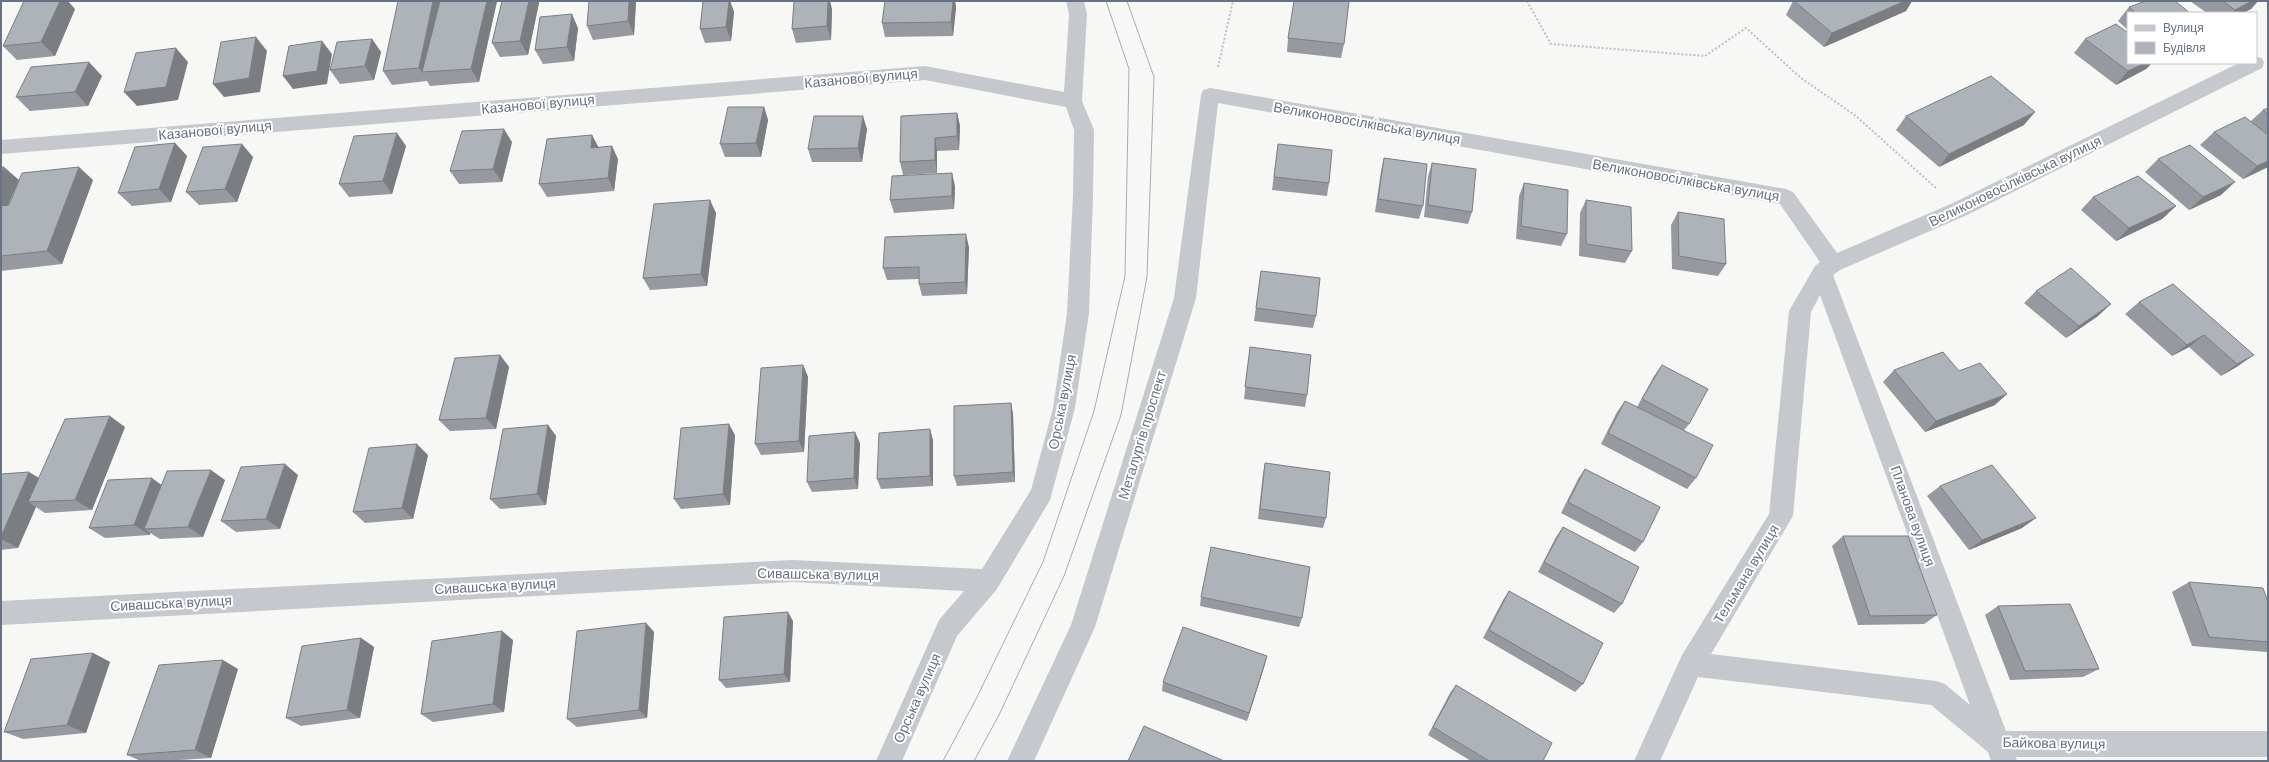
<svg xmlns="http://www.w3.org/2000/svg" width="2269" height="762" font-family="'DM Sans',sans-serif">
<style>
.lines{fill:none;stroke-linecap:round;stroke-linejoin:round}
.path{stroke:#bfc0c3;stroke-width:2;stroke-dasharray:2 2;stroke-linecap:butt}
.street{fill:#c5c8cc;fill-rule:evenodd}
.tram{stroke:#a8abb2;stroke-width:1}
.wall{fill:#969aa0}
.shaded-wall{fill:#7a7d82}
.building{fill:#aeb3ba;stroke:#7a7d82}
.labels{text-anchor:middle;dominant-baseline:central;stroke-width:4;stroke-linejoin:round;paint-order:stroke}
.street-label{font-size:14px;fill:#677285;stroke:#fff}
</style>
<rect width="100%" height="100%" fill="#f7f8f5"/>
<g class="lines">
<path class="path" d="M 1527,1 L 1551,44 L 1705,56 L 1746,28 L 1801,78 L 1856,116 L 1936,188
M 1218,67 L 1233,1"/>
<path class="street" d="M 1066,1 L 1084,1 L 1087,14 L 1082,101 L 1094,130 L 1093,195 L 1089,313 L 1075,408 L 1050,500 L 997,589 L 957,636 L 902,761 L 876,761 L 939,620 L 964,591 L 793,582 L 1,625 L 1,601 L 793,560 L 982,569 L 1031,490 L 1053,408 L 1067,313 L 1073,195 L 1074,130 L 1066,107 L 925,80 L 1,154 L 1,140 L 925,66 L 1064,92 L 1069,14 Z
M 2256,57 L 2262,58 L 2264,63 L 2262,68 L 1967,215 L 1840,270 L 1833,275 L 2006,731 L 2268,731 L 2268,757 L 2016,757 L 2017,761 L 1991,761 L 1988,752 L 1931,705 L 1698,677 L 1660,761 L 1634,761 L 1682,655 L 1769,514 L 1789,311 L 1815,266 L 1820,262 L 1780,204 L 1218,103 L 1196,298 L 1095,627 L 1034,761 L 1007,761 L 1071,625 L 1174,298 L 1201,95 L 1203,90 L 1210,88 L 1786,189 L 1793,192 L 1837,253 L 1953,203 L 2239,63 L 2256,63 ZM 1820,295 L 1970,705 L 1945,684 L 1936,681 L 1711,654 L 1793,516 L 1811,312 Z"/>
<path class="tram" d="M 943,761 L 976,699 L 1043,562 L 1094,411 L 1125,276 L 1129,69 L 1106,1
M 974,761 L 999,715 L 1064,576 L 1121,415 L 1147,277 L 1154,77 L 1127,1"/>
</g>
<path class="wall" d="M 497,1 L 479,82 L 430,86 L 427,81 L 392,85 L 383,71 Z
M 502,1 L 538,1 L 539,3 L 528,55 L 500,57 L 492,43 Z
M 703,1 L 730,1 L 734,12 L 731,41 L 705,43 L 700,29 Z
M 885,1 L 955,1 L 956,7 L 953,36 L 885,37 L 882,23 Z
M 1793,1 L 1912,1 L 1906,11 L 1824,47 L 1786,15 Z
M 2190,1 L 2258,1 L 2251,9 L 2243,13 L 2207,13 Z
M 636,2 L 634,35 L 593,40 L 587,26 Z
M 2129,7 L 2190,13 L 2128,13 L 2128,30 L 2118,21 Z
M 75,9 L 55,56 L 17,60 L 3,46 Z
M 832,9 L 831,40 L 796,43 L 792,29 Z
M 578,28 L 574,61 L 543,64 L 535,50 Z
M 1288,38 L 1344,44 L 1341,58 L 1287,52 Z
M 372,39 L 381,52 L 374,80 L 340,84 L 330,70 Z
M 2085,39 L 2128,63 L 2152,63 L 2146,69 L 2116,85 L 2074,53 Z
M 102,76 L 88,106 L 30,111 L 16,97 Z
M 764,107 L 768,120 L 761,157 L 725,157 L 720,144 Z
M 2268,108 L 2268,167 L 2243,179 L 2200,145 L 2214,132 L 2251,121 L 2263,110 Z
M 957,113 L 960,126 L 959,150 L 937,151 L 937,173 L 903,175 L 900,162 Z
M 1906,116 L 2024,125 L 1939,167 L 1896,130 Z
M 867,129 L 862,162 L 812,162 L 808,149 Z
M 512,142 L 502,182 L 459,184 L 450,171 Z
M 175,143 L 187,156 L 171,202 L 132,206 L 118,193 Z
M 1278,144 L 1329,183 L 1327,196 L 1272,190 Z
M 406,146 L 392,194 L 349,197 L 339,184 Z
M 599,147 L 618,159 L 614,191 L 547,197 L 539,184 Z
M 253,157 L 237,202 L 199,205 L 186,192 Z
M 1384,158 L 1423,206 L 1419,219 L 1375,212 L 1381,171 Z
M 2158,159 L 2221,195 L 2189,210 L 2145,172 Z
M 1432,163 L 1472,212 L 1468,224 L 1424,217 L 1428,176 Z
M 1,167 L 19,180 L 8,205 L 93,180 L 62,264 L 1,271 Z
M 1524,183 L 1567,234 L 1561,246 L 1516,239 L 1519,196 Z
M 955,186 L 954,209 L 894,213 L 890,200 Z
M 2093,197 L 2176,206 L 2162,219 L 2116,241 L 2081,210 Z
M 1586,200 L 1632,251 L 1625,263 L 1579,256 L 1580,213 Z
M 1678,212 L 1726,264 L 1718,276 L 1672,269 L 1671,225 Z
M 716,213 L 707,286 L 650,290 L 643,278 Z
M 969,247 L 967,294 L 922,296 L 919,284 L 919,279 L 887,280 L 883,268 Z
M 1261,271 L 1316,316 L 1313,328 L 1254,321 Z
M 2173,284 L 2238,366 L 2221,376 L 2189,347 L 2172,356 L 2125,314 L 2139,302 Z
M 2036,291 L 2098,316 L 2066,338 L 2024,303 Z
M 1250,347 L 1307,395 L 1305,407 L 1244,399 Z
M 500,355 L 509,367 L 496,429 L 450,431 L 439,420 Z
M 803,365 L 808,377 L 804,452 L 761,455 L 755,444 Z
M 1662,365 L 1689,424 L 1684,430 L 1696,478 L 1687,489 L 1601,444 L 1617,412 L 1625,401 L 1637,407 L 1654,376 Z
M 1894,370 L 1959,371 L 1995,405 L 1925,432 L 1883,382 Z
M 1011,403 L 1013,414 L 1015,482 L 957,486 L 954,476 Z
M 548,425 L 556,436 L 546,505 L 500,509 L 490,499 Z
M 125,427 L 92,510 L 45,513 L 36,507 L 18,548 L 1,550 L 1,474 L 39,478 Z
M 735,435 L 730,505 L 681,509 L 674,499 Z
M 933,440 L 933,486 L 881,489 L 877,479 Z
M 860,443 L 858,489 L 812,492 L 807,482 Z
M 428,455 L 413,519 L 365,523 L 353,512 Z
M 1265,463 L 1326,518 L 1323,528 L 1258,519 L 1263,474 Z
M 1585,469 L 1643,542 L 1635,552 L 1561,513 L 1578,479 Z
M 298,475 L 280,529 L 236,532 L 221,521 Z
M 225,480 L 203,537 L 160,539 L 150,533 L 150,535 L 105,538 L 89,528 L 162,485 Z
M 1940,486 L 2022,528 L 1969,550 L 1927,496 Z
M 1563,527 L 1622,604 L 1614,613 L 1538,572 L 1556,537 Z
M 1843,536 L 1937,615 L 1924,624 L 1858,625 L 1832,546 Z
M 2189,582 L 2268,602 L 2268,651 L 2266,652 L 2192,646 L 2172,592 Z
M 1509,591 L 1583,684 L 1575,692 L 1483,638 L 1503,600 Z
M 1201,597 L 1302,618 L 1299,627 L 1200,606 Z
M 1998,606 L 2099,669 L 2083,677 L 2010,680 L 1985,615 Z
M 793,621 L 790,682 L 726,688 L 719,680 Z
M 646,623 L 654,632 L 647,718 L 577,727 L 567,719 Z
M 361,638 L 374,647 L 360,718 L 301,726 L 286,718 Z
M 513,640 L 504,712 L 433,722 L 421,714 Z
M 93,653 L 110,662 L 86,733 L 23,739 L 4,732 Z
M 1265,664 L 1247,721 L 1162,691 L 1163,682 Z
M 238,669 L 211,758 L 164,761 L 141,761 L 127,755 Z
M 1456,685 L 1543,761 L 1471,761 L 1428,735 L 1450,693 Z"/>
<path class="shaded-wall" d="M 60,1 L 68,1 L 75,9 L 55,56 L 41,42 Z
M 433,1 L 444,1 L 422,72 L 419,68 Z
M 487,1 L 497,1 L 479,82 L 471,69 Z
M 529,1 L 538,1 L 539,3 L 528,55 L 520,41 Z
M 629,1 L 635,1 L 636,2 L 634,35 L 628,21 Z
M 729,1 L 730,1 L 734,12 L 731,41 L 726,27 Z
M 828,1 L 830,1 L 832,9 L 831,40 L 827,26 Z
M 953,1 L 955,1 L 956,7 L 953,36 L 951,22 Z
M 1905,1 L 1912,1 L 1906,11 L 1824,47 L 1832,33 Z
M 2252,1 L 2258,1 L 2251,9 L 2243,13 L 2232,13 L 2235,10 Z
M 572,14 L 578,28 L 574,61 L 567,47 Z
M 256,37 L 267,51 L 260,92 L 224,97 L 213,84 Z
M 372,39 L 381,52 L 374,80 L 365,66 Z
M 322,41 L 332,54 L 327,84 L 293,89 L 283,76 Z
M 176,48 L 188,62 L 178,100 L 137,106 L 124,92 Z
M 89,62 L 102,76 L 88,106 L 75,92 Z
M 2145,63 L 2152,63 L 2146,69 L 2116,85 L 2128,71 Z
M 764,107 L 768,120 L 761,157 L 756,143 Z
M 2035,112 L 2024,125 L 1939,167 L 1949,154 Z
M 957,113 L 960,126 L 959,150 L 957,136 Z
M 863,116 L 867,129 L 862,162 L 858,148 Z
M 504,129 L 512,142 L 502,182 L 493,169 Z
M 397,133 L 406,146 L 392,194 L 383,181 Z
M 592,135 L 599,148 L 591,148 Z
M 935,138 L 937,151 L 937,173 L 935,160 Z
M 175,143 L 187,156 L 171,202 L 159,189 Z
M 242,144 L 253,157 L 237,202 L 225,189 Z
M 612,146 L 618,159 L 614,191 L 608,178 Z
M 2268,161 L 2268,167 L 2243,179 L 2257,166 Z
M 4,167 L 19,180 L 2,219 L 1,218 L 1,174 Z
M 79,167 L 93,180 L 62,264 L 47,251 Z
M 952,173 L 955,186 L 954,209 L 952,196 Z
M 2235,182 L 2221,195 L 2189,210 L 2203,197 Z
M 710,200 L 716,213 L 707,286 L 701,274 Z
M 2176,206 L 2162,219 L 2116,241 L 2129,228 Z
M 966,234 L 969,247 L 967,294 L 965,282 Z
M 2111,304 L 2098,316 L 2066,338 L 2079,326 Z
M 2204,335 L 2189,347 L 2172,356 L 2187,345 Z
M 500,355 L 509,367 L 496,429 L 486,418 Z
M 2254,355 L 2238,366 L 2221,376 L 2237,364 Z
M 803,365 L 808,377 L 804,452 L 799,441 Z
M 2007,394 L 1995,405 L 1925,432 L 1936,421 Z
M 1011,403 L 1013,414 L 1015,482 L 1013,472 Z
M 110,416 L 125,427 L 92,510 L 75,500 Z
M 729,424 L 735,435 L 730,505 L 723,494 Z
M 548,425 L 556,436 L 546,505 L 537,494 Z
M 930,429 L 933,440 L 933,486 L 930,476 Z
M 855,432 L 860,443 L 858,489 L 854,478 Z
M 417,444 L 428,455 L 413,519 L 402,508 Z
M 285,464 L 298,475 L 280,529 L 266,519 Z
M 211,470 L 225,480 L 203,537 L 188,527 Z
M 29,472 L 46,482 L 28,502 L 36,507 L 18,548 L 1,539 L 1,537 Z
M 152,478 L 167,489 L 144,529 L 150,533 L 150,535 L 134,525 Z
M 2036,518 L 2022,528 L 1969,550 L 1982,540 Z
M 788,612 L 793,621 L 790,682 L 784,674 Z
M 646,623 L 654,632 L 647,718 L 639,710 Z
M 502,631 L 513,640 L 504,712 L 493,704 Z
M 361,638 L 374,647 L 360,718 L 347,710 Z
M 93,653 L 110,662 L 86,733 L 67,725 Z
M 1267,656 L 1265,664 L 1247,721 L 1249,713 Z
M 223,660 L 238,669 L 211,758 L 195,750 Z"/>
<path class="building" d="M 24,1 L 60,1 L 41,42 L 3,46 Z
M 398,1 L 433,1 L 419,68 L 383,71 Z
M 440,1 L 487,1 L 471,69 L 422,72 Z
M 502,1 L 529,1 L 520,41 L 492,43 Z
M 589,1 L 629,1 L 628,21 L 587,26 Z
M 703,1 L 729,1 L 726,27 L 700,29 Z
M 794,1 L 828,1 L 827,26 L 792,29 Z
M 885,1 L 953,1 L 951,22 L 882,23 Z
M 1294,1 L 1349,1 L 1344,44 L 1288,38 Z
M 1794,1 L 1905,1 L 1832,33 Z
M 2146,1 L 2175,1 L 2190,13 L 2136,13 L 2129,7 Z
M 2223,1 L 2252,1 L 2235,10 Z
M 572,14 L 567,47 L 535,50 L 540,17 Z
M 2116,24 L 2128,33 L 2128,63 L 2145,63 L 2128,71 L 2085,39 Z
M 256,37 L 249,78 L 213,84 L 221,42 Z
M 372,39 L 365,66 L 330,70 L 337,42 Z
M 322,41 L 317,71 L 283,76 L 289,46 Z
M 176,48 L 166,87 L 124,92 L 136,53 Z
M 89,62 L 75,92 L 16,97 L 31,67 Z
M 1991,76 L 2035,112 L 1949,154 L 1906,116 Z
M 728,107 L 764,107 L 756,143 L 720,144 Z
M 2268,108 L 2268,114 L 2263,110 Z
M 957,113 L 957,136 L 935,138 L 935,160 L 900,162 L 901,116 Z
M 814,116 L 863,116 L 858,148 L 808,149 Z
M 2245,117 L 2268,135 L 2268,161 L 2257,166 L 2214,132 Z
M 504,129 L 493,169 L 450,171 L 462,131 Z
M 397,133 L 383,181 L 339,184 L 354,136 Z
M 592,135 L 591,148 L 612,146 L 608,178 L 539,184 L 547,139 Z
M 175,143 L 159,189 L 118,193 L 135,147 Z
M 242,144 L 225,189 L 186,192 L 203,147 Z
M 1278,144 L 1332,150 L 1329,183 L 1274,177 Z
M 2190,145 L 2235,182 L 2203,197 L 2158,159 Z
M 1384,158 L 1427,164 L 1423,206 L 1378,199 Z
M 1432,163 L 1476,169 L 1472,212 L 1428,205 Z
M 1,167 L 4,167 L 1,174 Z
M 79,167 L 47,251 L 1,256 L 1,206 L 9,205 L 22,173 Z
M 952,173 L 952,196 L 890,200 L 892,176 Z
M 2138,176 L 2176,206 L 2129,228 L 2093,197 Z
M 1524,183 L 1568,190 L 1567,234 L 1521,226 Z
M 710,200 L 701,274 L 643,278 L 654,204 Z
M 1586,200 L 1631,207 L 1632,251 L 1586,244 Z
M 1678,212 L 1724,219 L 1726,264 L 1679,256 Z
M 966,234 L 965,282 L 919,284 L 919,267 L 883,268 L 885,237 Z
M 2071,268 L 2111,304 L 2079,326 L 2036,291 Z
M 1261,271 L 1320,278 L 1316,316 L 1256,308 Z
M 2173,284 L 2254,355 L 2237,364 L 2204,335 L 2187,345 L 2139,302 Z
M 1250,347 L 1311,355 L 1307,395 L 1245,387 Z
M 1943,352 L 1959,371 L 1980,363 L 2007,394 L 1936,421 L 1894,370 Z
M 500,355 L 486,418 L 439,420 L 455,358 Z
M 803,365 L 799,441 L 755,444 L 761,368 Z
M 1662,365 L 1708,389 L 1689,424 L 1642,399 Z
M 1625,401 L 1713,445 L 1696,478 L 1608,433 Z
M 1011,403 L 1013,472 L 954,476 L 954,406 Z
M 110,416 L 75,500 L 28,502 L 65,419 Z
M 729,424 L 723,494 L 674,499 L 681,428 Z
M 548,425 L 537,494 L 490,499 L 503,429 Z
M 930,429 L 930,476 L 877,479 L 879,433 Z
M 855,432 L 854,478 L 807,482 L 809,436 Z
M 417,444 L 402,508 L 353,512 L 369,448 Z
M 1265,463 L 1330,472 L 1326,518 L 1260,509 Z
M 285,464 L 266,519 L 221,521 L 241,467 Z
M 1992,465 L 2036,518 L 1982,540 L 1940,486 Z
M 1585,469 L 1660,507 L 1643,542 L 1568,502 Z
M 211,470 L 188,527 L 144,529 L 167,471 Z
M 29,472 L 1,537 L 1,474 Z
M 152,478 L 134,525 L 89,528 L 108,480 Z
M 1563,527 L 1639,567 L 1622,604 L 1544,562 Z
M 1843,536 L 1908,536 L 1937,615 L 1870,616 Z
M 1211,547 L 1310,567 L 1302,618 L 1201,597 Z
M 2189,582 L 2263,588 L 2268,602 L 2268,642 L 2209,637 Z
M 1509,591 L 1603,643 L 1583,684 L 1489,630 Z
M 2070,604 L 2099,669 L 2025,671 L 1998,606 Z
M 788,612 L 784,674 L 719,680 L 724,617 Z
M 646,623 L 639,710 L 567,719 L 577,631 Z
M 1183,627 L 1267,656 L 1249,713 L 1163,682 Z
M 502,631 L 493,704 L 421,714 L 432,641 Z
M 361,638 L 347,710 L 286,718 L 302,646 Z
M 93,653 L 67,725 L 4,732 L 31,659 Z
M 223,660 L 195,750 L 127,755 L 159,665 Z
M 1456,685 L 1552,743 L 1543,761 L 1489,761 L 1433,727 Z
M 1144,726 L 1224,761 L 1128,761 Z"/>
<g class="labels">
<g class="street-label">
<text transform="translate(861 78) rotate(-5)">Казанової вулиця</text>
<text transform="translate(538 104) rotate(-5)">Казанової вулиця</text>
<text transform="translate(1367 123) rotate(10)">Великоновосілківська вулиця</text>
<text transform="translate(215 130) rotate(-5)">Казанової вулиця</text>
<text transform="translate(1686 180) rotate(10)">Великоновосілківська вулиця</text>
<text transform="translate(2015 181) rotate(-26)">Великоновосілківська вулиця</text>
<text transform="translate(1062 402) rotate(-79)">Орська вулиця</text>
<text transform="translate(1142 435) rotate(-73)">Металургів проспект</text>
<text transform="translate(1913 516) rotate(70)">Планова вулиця</text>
<text transform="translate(818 574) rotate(1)">Сивашська вулиця</text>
<text transform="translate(1746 574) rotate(-59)">Тельмана вулиця</text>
<text transform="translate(495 586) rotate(-3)">Сивашська вулиця</text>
<text transform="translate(171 603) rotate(-3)">Сивашська вулиця</text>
<text transform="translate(917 698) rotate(-66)">Орська вулиця</text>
<text transform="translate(2054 743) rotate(1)">Байкова вулиця</text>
</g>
</g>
<rect width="2269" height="762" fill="none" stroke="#677285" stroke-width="4"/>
<rect x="2127" y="12" width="130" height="52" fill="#ffffff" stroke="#c2c7ce"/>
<rect x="2135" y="25" width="20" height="6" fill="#c5c8cc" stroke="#c2c7ce"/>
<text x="2163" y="32" font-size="12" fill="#677285">Вулиця</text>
<rect x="2135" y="42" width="20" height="12" fill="#aeb3ba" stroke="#c2c7ce"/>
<text x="2163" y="52" font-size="12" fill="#677285">Будівля</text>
</svg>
